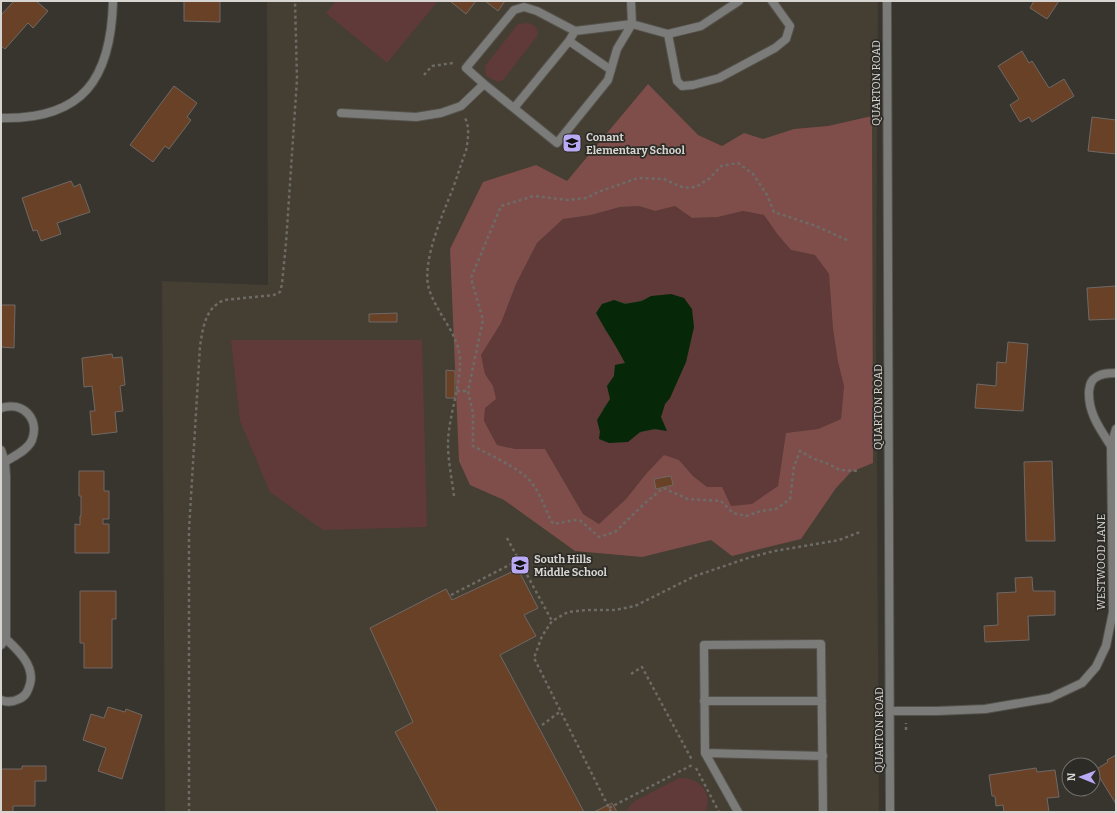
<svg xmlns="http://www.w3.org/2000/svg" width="1117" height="813" font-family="Bitter,serif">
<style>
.built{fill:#443e33}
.green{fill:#603a38;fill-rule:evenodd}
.forest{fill:#7f4e4b;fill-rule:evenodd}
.water{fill:#062808}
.building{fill:#684127;stroke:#6f6965}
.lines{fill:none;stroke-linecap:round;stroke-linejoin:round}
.service-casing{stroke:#55524c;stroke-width:10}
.minor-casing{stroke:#55524c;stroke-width:10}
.tertiary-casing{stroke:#55524c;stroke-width:10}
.path{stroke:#6d6b66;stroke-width:2.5;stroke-dasharray:3 3;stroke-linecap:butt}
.service{stroke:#7b7c79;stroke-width:8}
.minor{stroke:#7b7c79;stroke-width:8}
.tertiary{stroke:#7b7c79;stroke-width:8}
.labels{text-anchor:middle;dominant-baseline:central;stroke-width:3.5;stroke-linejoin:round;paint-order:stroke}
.street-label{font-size:11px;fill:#d7d5d2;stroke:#2d2b26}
.poi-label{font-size:11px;font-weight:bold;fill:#d7d5d2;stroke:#2d2b26;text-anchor:start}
</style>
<rect width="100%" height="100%" fill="#38352f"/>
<path class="built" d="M 267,1 L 878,1 L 876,318 L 879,812 L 165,812 L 162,281 L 268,285 Z"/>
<path class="green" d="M 336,1 L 438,1 L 387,63 L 326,13 Z
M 529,23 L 536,27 L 538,35 L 504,79 L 498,82 L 486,76 L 485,66 L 518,24 Z
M 639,206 L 655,211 L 675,206 L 692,218 L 718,217 L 743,211 L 764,215 L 778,235 L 791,250 L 815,255 L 829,274 L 833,329 L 838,362 L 844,386 L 841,419 L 818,429 L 786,433 L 778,486 L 752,505 L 731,506 L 693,476 L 679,460 L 646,474 L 626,499 L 599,524 L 583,514 L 545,449 L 515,449 L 497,445 L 484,421 L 485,408 L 493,386 L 485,374 L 481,355 L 501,323 L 516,284 L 537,243 L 564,218 L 591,215 L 620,207 ZM 651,296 L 694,327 L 686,362 L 670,398 L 665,404 L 661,417 L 666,431 C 648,428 642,430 628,442 L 599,439 L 603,408 L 611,399 L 607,386 L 614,376 L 615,365 L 625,363 L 612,339 L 604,329 L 614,300 C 628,305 637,303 651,296 Z
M 231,340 L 422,340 L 427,527 L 323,530 L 270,492 L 240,421 Z
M 679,778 C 699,777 714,792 705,812 L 626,812 L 630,805 L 635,801 Z"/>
<path class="forest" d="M 648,84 L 698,135 L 722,146 L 744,133 L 763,139 L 794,129 L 828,126 L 872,116 L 873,463 L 851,472 L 836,488 L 801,539 L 732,556 L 711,540 L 642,557 L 575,551 L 504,500 L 470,485 L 459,461 L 450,249 L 483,182 L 536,165 L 567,181 ZM 639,206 L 655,211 L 675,206 L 692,218 L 718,217 L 743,211 L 764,215 L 778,235 L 791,250 L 815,255 L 829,274 L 833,329 L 838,362 L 844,386 L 841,419 L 818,429 L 786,433 L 778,486 L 752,504 L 731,506 L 722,487 L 707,487 L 693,476 L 679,460 L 664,455 L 646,474 L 626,499 L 599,524 L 583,514 L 545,449 L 515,449 L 497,445 L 484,421 L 485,408 L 496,399 L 493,386 L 485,374 L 481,355 L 501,323 L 516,284 L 537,243 L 563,219 L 591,215 L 620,207 Z"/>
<path class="water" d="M 671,294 L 684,298 L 692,309 L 694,327 L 686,362 L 670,398 L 665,404 L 661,417 L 667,431 L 655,429 L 640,432 L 628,442 L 609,443 L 599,439 L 600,432 L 597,420 L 610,399 L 607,386 L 614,376 L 615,365 L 625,363 C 616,345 605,330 596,313 L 602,304 L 614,300 L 625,304 L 642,301 L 651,296 Z"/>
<path class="building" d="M 14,1 L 36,1 L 48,11 L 33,28 L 28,23 L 5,49 L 1,46 L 1,15 Z
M 184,1 L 220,1 L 220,22 L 184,21 Z
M 450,1 L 476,1 L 466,14 Z
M 485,1 L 505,1 L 498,11 Z
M 1034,1 L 1059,1 L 1047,19 L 1030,8 Z
M 1022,51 L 1029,63 L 1032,61 L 1049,88 L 1064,79 L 1074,96 L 1032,122 L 1029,117 L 1020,122 L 1010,105 L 1019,99 L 998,66 Z
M 174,86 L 197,103 L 187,117 L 191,120 L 169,149 L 165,146 L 153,162 L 130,145 Z
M 1092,117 L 1116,120 L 1116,154 L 1088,151 Z
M 71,181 L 74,187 L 80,184 L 90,212 L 57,223 L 61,234 L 41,241 L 37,230 L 33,231 L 22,198 Z
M 1116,286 L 1116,319 L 1089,320 L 1087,288 Z
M 1,305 L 15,305 L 14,348 L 1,347 Z
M 397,313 L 397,322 L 369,322 L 369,314 Z
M 1008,342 L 1028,344 L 1023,411 L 975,408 L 977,384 L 996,386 L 997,362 L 1006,363 Z
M 112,354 L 113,358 L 122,357 L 125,385 L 120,386 L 123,411 L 115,412 L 117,432 L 92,435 L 90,411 L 95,411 L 92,386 L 84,387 L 82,358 Z
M 446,370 L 455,371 L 455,398 L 446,398 Z
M 1052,461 L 1055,541 L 1026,541 L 1024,462 Z
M 79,471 L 104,471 L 104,491 L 109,491 L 109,519 L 103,519 L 103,524 L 109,524 L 109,553 L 75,553 L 75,524 L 80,525 L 80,516 L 81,516 L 81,496 L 79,496 Z
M 671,476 L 673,485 L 656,489 L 654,479 Z
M 518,569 L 538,608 L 524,615 L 536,636 L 500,655 L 584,812 L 438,812 L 395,732 L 413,722 L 370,628 L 446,589 L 452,600 Z
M 1032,577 L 1033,591 L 1055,591 L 1055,615 L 1028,616 L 1029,640 L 985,642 L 984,626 L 998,625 L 997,593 L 1016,592 L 1015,578 Z
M 80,591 L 116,591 L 116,619 L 112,619 L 112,668 L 84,668 L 84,643 L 80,643 Z
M 108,707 L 125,712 L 126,709 L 142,715 L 122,779 L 98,771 L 106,748 L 83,740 L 91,714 L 104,718 Z
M 1116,755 L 1116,804 L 1095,770 L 1108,762 L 1107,760 Z
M 22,766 L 46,766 L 46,781 L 35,781 L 35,806 L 13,806 L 13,812 L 1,812 L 1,769 L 22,769 Z
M 1036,768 L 1037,772 L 1055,770 L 1059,797 L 1047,798 L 1049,812 L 1004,812 L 1003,805 L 996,806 L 995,796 L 992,796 L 989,775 Z
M 612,803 L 617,812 L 594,812 Z"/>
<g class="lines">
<g class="service-casing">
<path id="service" d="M 631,1 L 632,24 L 668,34 L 701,26 L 739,1
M 524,7 L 537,11 L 575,31 L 632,24 L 617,49 L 608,80 L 557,143 L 484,84 L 466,68 L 514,10 Z
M 668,34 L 677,81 L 682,86 L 693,85 L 719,78 L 775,48 L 786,39 L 790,26 L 772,1
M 569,41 L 611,70
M 514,108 L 569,41 L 575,31
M 341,113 L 416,117 L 441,113 L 461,106 L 484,84
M 704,701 L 822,701
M 705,753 L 823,756
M 738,812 L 705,753 L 704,645 L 821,644 L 823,812"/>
</g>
<g class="minor-casing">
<path id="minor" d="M 1,118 C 83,120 111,79 113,1
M 1,408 C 22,401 40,418 32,440 C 28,450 14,456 5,462
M 1111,446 C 1100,429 1088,413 1089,391 C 1090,386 1090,381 1095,378 C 1101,373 1109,373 1116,373
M 1,450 L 5,462 L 6,476 L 6,639 L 1,645
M 1,700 C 8,703 13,702 19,699 C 26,696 28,691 30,684 C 35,666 18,650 6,639
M 890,711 L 937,711 L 985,709 L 1050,698 L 1082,683 L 1096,667 L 1106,646 L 1113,612 L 1111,446 L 1116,429"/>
</g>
<g class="tertiary-casing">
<path id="tertiary" d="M 887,1 L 890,812"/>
</g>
<path class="path" d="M 424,75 L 432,66 L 453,63
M 847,240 L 816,226 L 774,212 L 767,195 L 753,174 L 738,163 L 721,166 L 710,178 L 696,187 L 684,188 L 664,179 L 638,178 L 598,192 L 587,198 L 568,200 L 534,196 L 501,206 L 471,278 L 483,320 L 468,391 L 473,413 L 473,446 C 488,454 521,469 531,482 C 540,493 545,508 551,521 L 554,524 L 574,520 L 581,521 L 599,537 L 615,532 L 644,504 L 663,488 L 688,499 L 721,501 L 733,513 L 746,516 L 761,511 L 776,509 L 790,499 L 794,467 L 800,451 L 812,458 L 826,463 L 840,470 L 860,471
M 457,391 L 468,391
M 454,496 C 452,480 448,460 448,445 C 448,416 461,388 460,358 C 458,333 437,314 429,289 C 421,262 443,214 453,188 C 458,175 461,163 466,151 C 468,139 470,128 465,118
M 507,538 L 552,621
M 451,595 L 519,560
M 631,674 L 642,667 L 692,760
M 542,725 L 561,711
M 906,730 L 906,723
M 696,768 L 719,812
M 609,808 L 694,764
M 189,812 L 189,530 L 200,346 C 203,328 205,308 224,300 L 274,295 L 280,292 L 282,284 L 286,243 L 297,79 L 295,1
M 611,812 L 534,658 L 542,636 L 552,621 L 568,612 L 587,610 L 615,610 L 635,606 L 695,576 L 748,558 L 774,551 L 839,540 L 860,532"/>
<use href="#service" class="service"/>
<use href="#minor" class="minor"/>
<use href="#tertiary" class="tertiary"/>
</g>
<defs>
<g id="school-square" transform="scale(1)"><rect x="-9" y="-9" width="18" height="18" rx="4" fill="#baaaf6" stroke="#2d2b26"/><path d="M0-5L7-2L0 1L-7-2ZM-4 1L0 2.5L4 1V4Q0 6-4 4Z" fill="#111"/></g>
</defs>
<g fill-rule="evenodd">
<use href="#school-square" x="572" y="143"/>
<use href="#school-square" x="520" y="565"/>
</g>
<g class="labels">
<g class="street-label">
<text transform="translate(876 83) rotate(-90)">QUARTON ROAD</text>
<text transform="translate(878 407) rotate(-90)">QUARTON ROAD</text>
<text transform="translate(1101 562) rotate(-90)">WESTWOOD LANE</text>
<text transform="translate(879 730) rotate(-90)">QUARTON ROAD</text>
</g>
<g class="poi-label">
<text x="586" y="137">Conant<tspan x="586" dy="13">Elementary School</tspan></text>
<text x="534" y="559">South Hills<tspan x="534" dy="13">Middle School</tspan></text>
</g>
</g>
<rect width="1117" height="813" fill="none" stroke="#d7d5d2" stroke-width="4"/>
<g transform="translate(1081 777) rotate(271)"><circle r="19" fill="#2d2b26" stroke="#716f6b"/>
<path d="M0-3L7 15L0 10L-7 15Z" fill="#baaaf6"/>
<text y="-6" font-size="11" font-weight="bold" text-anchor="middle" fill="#d7d5d2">N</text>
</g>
</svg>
